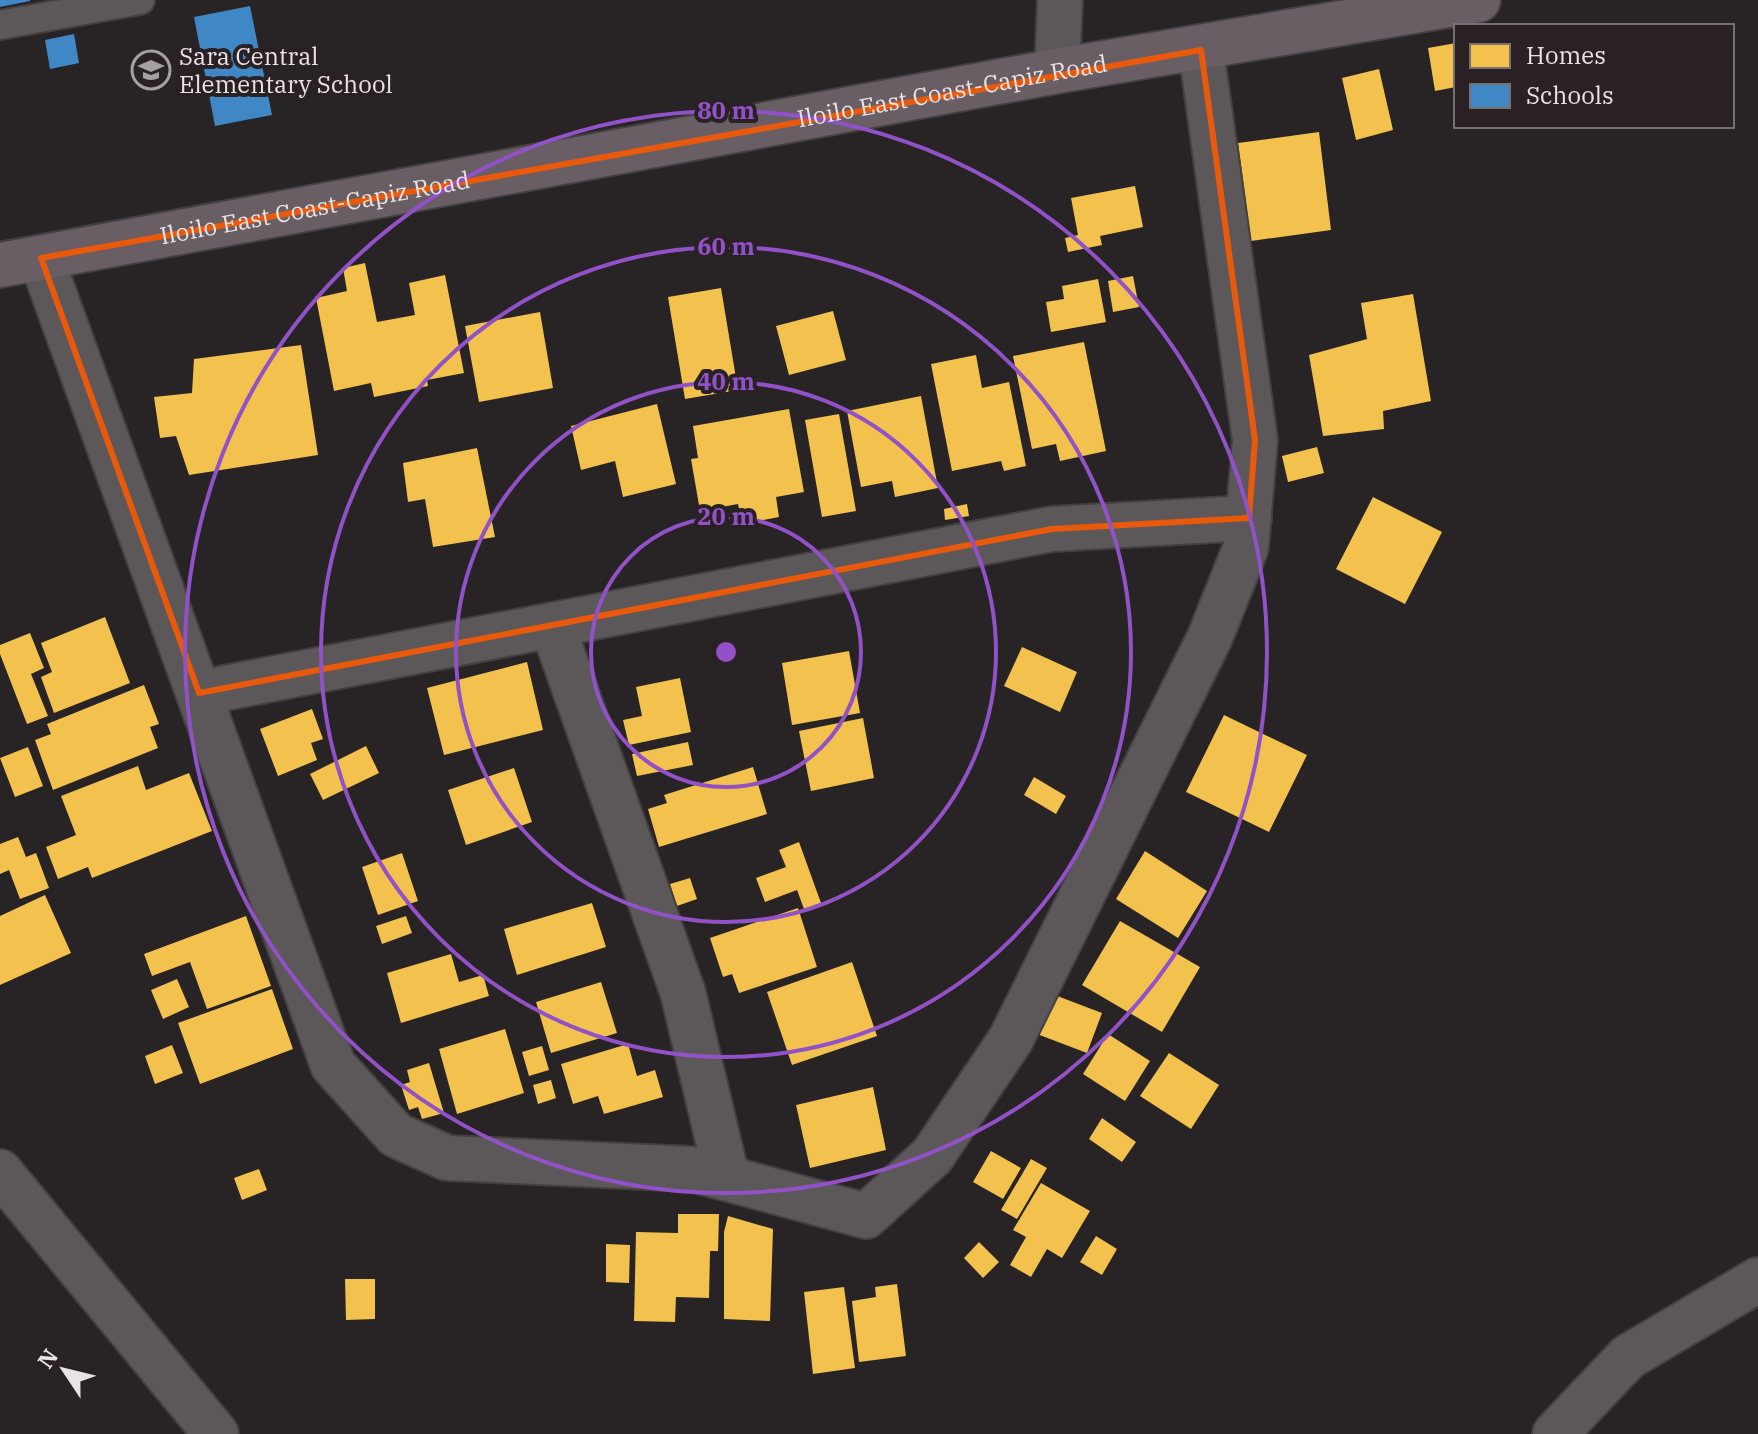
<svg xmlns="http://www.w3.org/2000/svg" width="1758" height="1434" font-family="'IBM Plex Serif',serif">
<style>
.homes{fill:#f2c14e}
.schools{fill:#3f88c5}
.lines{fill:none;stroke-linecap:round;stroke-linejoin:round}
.service-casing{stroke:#444041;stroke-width:32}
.minor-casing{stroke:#444041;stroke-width:48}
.primary-casing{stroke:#444041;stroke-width:48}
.service{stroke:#5c5859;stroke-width:28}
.minor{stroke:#5c5859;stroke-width:44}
.primary{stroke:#695e64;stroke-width:44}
.marked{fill:none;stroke:#e8590c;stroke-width:6;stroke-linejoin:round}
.ring{fill:none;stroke:#9151c7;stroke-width:4}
.labels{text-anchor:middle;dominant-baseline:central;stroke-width:8;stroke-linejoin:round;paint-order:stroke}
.poi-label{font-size:24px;fill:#eae3e6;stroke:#2a2125;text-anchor:start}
.street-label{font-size:24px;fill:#eae3e6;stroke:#2a2125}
.centre{fill:#9151c7;stroke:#2a2125;stroke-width:4}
.ring-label{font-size:24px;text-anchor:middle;font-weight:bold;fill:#9151c7;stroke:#2a2125;stroke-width:8;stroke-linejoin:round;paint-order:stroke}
</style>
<rect width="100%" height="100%" fill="#282325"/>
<path class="homes" d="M 1456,43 L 1456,87 L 1435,91 L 1428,48 Z
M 1379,69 L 1393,130 L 1356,140 L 1342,78 Z
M 1319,132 L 1331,230 L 1251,241 L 1238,143 Z
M 1135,186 L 1143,227 L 1100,236 L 1102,245 L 1068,252 L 1065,238 L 1078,235 L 1071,198 Z
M 365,263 L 377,322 L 415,315 L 409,283 L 445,275 L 464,373 L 427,380 L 428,386 L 374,397 L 371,383 L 334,391 L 316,298 L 347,291 L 343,268 Z
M 1133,276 L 1139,307 L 1113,312 L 1108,281 Z
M 1098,279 L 1106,322 L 1051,332 L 1046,302 L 1064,299 L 1062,286 Z
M 721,288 L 738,390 L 685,399 L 668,297 Z
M 1413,294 L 1431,401 L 1383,411 L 1384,429 L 1323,436 L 1309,355 L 1367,339 L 1361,303 Z
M 833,311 L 846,360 L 789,375 L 776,326 Z
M 540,312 L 553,388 L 479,402 L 465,326 Z
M 1084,342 L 1106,451 L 1060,461 L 1056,444 L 1032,449 L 1013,356 Z
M 301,345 L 318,455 L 189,475 L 176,436 L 160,438 L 154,397 L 192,393 L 194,359 Z
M 976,355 L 982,388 L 1009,382 L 1026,466 L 1004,471 L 1001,461 L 952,471 L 931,364 Z
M 921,396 L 938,488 L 895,497 L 892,481 L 861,487 L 847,411 Z
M 657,404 L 676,484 L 623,497 L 615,461 L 581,470 L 571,426 Z
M 789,409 L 804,492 L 776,497 L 779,517 L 742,524 L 738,504 L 700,511 L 691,459 L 698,458 L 693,426 Z
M 839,414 L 856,511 L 822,517 L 805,420 Z
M 1317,447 L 1324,473 L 1288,482 L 1282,456 Z
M 477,448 L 495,537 L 433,547 L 425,499 L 408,502 L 403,463 Z
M 1373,497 L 1442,532 L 1405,604 L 1336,569 Z
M 967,504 L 969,516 L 945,520 L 944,509 Z
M 105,617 L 130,683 L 54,713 L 41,677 L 52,672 L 41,643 Z
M 30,633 L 44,668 L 31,674 L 48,716 L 27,724 L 0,654 L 0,645 Z
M 1022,647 L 1077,672 L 1060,712 L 1004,686 Z
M 849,651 L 860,713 L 792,725 L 782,663 Z
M 527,662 L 543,730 L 444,755 L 427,688 Z
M 680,678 L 691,732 L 629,745 L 623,720 L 642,716 L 636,687 Z
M 144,685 L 159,724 L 150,727 L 158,748 L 53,790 L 35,740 L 51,734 L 47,724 Z
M 312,709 L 323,739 L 311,743 L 317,760 L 278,776 L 260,729 Z
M 1224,715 L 1307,755 L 1269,832 L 1186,792 Z
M 863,718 L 874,778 L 811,791 L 799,731 Z
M 688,742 L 693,765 L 637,776 L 632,754 Z
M 366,746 L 379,773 L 323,800 L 310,774 Z
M 28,747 L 43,786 L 15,797 L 0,758 Z
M 138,766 L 146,790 L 189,773 L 212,831 L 92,878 L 88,867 L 58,879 L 46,847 L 76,835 L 61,796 Z
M 753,767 L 767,814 L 659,847 L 648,809 L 667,803 L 664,795 Z
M 514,768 L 532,822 L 466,845 L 448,790 Z
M 1034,777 L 1066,796 L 1056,814 L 1024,795 Z
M 18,837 L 26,857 L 36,853 L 49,888 L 20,899 L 9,870 L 0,874 L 0,844 Z
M 799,842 L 821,903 L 804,909 L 797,890 L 765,902 L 756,878 L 786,867 L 779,850 Z
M 1145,851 L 1207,891 L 1178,938 L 1116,899 Z
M 402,853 L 418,901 L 378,915 L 362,867 Z
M 690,878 L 697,899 L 677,906 L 670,884 Z
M 45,895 L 71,953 L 0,985 L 0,916 Z
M 592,903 L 606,947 L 517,975 L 504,929 Z
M 798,908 L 817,967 L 739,993 L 732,974 L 723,977 L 710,938 Z
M 246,916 L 271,986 L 207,1009 L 190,962 L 152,976 L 144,954 Z
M 406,916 L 412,933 L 382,944 L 376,926 Z
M 1120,921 L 1200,967 L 1162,1032 L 1082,985 Z
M 451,954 L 459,982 L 483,975 L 489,996 L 401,1023 L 387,973 Z
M 852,962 L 877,1036 L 792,1065 L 767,992 Z
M 177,979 L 189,1007 L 163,1019 L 151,990 Z
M 601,982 L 617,1033 L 551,1053 L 536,1002 Z
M 272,989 L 293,1049 L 200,1084 L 178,1023 Z
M 1052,994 L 1102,1013 L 1087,1053 L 1037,1034 Z
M 505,1029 L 524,1093 L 457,1114 L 439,1049 Z
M 1108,1034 L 1150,1061 L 1125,1101 L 1083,1074 Z
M 628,1044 L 637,1076 L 655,1070 L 663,1097 L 604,1114 L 598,1096 L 573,1104 L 561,1064 Z
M 172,1045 L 183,1073 L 155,1084 L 145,1056 Z
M 542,1046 L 549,1070 L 529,1076 L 522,1052 Z
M 1169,1053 L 1219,1085 L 1191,1129 L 1140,1096 Z
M 429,1063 L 444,1113 L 422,1119 L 418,1107 L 409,1110 L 401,1085 L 410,1082 L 407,1070 Z
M 551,1080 L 556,1098 L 538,1104 L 533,1085 Z
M 873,1087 L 886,1150 L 810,1168 L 796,1105 Z
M 1102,1118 L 1136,1142 L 1122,1162 L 1089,1139 Z
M 991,1151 L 1021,1168 L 1003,1199 L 973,1182 Z
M 1031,1159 L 1047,1168 L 1017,1219 L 1001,1210 Z
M 259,1169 L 267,1190 L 242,1200 L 234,1178 Z
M 1041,1183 L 1090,1211 L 1062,1258 L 1047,1249 L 1031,1277 L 1010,1265 L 1026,1237 L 1013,1230 Z
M 678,1214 L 719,1214 L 718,1251 L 710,1251 L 709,1298 L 676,1297 L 675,1322 L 634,1321 L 636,1232 L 678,1233 Z
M 728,1216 L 773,1229 L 770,1321 L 724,1319 L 724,1232 Z
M 1096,1236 L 1117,1249 L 1102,1275 L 1080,1262 Z
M 979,1242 L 999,1262 L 983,1278 L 964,1258 Z
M 606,1244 L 630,1245 L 629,1283 L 606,1282 Z
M 345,1279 L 375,1279 L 375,1319 L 346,1320 Z
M 897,1284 L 906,1356 L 859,1362 L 852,1301 L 876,1297 L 875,1287 Z
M 844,1287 L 855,1368 L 813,1374 L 804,1292 Z"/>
<path class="schools" d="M 0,0 L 30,0 L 30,1 L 0,7 Z
M 250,6 L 272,115 L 215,126 L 194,17 Z
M 74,34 L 79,63 L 50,69 L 45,40 Z"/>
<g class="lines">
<g class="service-casing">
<path id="service" d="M 0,25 L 140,0"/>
</g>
<g class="minor-casing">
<path id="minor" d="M 1057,71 L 1060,0
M 41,258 L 333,1065 L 396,1135 L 447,1158 L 692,1169 L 866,1216 L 932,1156 L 1011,1039 L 1210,637 L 1246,547 L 1255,440 L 1201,50
M 552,625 L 683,993 L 727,1178
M 199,693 L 1052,529 L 1249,518
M 0,1172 L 216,1434
M 1555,1434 L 1628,1357 L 1758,1280"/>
</g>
<g class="primary-casing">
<g id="primary">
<path id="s1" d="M 0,265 L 1057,71 L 1478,0"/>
</g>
</g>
<use href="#service" class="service"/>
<use href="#minor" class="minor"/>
<use href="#primary" class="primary"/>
</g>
<path class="marked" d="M 1201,50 L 1255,440 L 1249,518 L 1052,529 L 199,693 L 41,258 Z"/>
<g class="ring">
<circle cx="726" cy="652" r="135"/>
<circle cx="726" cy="652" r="270"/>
<circle cx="726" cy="652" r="405"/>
<circle cx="726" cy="652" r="541"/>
</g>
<defs>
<g id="school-ring" transform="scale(2)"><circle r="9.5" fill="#2a2125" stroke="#a6a0a2" stroke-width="1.5"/><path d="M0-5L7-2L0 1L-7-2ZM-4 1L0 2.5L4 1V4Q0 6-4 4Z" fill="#a6a0a2"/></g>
</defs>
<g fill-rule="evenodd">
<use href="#school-ring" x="151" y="70"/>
</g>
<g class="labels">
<g class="poi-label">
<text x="179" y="56">Sara Central<tspan x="179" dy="28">Elementary School</tspan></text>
</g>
<g class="street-label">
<text stroke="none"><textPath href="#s1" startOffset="968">Iloilo East Coast-Capiz Road</textPath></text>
<text stroke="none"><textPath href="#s1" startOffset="320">Iloilo East Coast-Capiz Road</textPath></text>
</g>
</g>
<circle cx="726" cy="652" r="12" class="centre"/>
<g class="ring-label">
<text x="726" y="119">80 m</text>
<text x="726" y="255">60 m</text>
<text x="726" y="390">40 m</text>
<text x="726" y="525">20 m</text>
</g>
<rect x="1454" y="24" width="280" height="104" fill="#2a2125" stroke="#776f72" stroke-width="2"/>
<rect x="1470" y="44" width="40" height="24" fill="#f2c14e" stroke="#776f72" stroke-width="2"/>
<text x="1526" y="64" font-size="24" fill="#eae3e6">Homes</text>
<rect x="1470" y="84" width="40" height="24" fill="#3f88c5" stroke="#776f72" stroke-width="2"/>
<text x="1526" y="104" font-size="24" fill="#eae3e6">Schools</text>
<g transform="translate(64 1370) rotate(305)" stroke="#2a2125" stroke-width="6" paint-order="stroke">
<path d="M0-6L14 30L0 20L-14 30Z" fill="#eae3e6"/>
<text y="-12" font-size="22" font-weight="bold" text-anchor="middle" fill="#eae3e6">N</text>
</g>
</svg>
